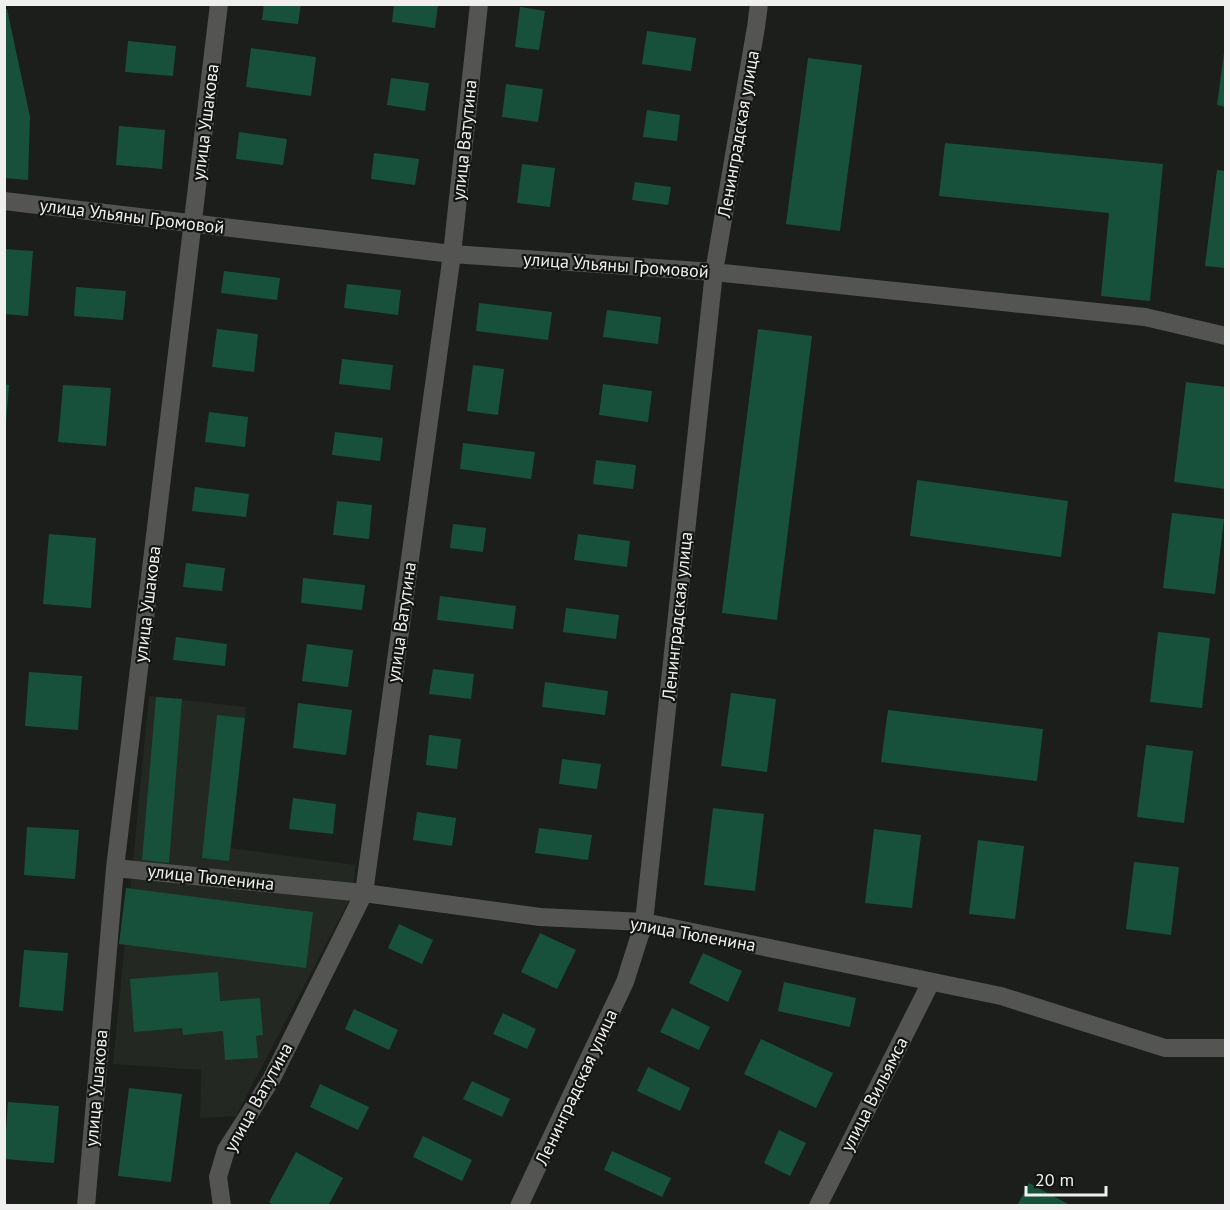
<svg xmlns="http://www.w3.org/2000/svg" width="1230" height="1210" font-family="'PT Sans',sans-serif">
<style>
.built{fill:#232822}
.building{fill:#17513c}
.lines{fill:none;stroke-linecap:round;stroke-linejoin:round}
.minor{stroke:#545453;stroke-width:18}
.labels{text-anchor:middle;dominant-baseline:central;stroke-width:4.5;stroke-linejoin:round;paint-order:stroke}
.street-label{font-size:18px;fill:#eeefee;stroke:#131513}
</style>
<rect width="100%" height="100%" fill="#1c1e1c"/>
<path class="built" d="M 149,696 L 246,707 L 231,848 L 355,865 L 354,891 L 236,1116 L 200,1118 L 201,1070 L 113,1064 Z"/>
<path class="building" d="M 264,4 L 301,4 L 298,24 L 262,20 Z
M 394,4 L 438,5 L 435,28 L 392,22 Z
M 520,7 L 545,11 L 539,50 L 515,47 Z
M 7,9 L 30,117 L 28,180 L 4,178 L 4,10 Z
M 647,31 L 696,38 L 691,71 L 642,64 Z
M 128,41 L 176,46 L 173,76 L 125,72 Z
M 251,48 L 316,57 L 311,96 L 246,87 Z
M 1224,53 L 1226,53 L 1226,107 L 1217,105 Z
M 808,58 L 862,65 L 840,231 L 786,224 Z
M 391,78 L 429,83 L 425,111 L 387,105 Z
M 506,84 L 543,89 L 538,122 L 502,117 Z
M 647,110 L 680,115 L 677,141 L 643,137 Z
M 119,126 L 165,130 L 162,169 L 116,165 Z
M 239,132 L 287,139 L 283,165 L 236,159 Z
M 945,143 L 1163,164 L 1150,301 L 1101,296 L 1109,213 L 939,196 Z
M 374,153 L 419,159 L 415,185 L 371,179 Z
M 522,164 L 555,168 L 550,207 L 517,203 Z
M 1217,170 L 1226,171 L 1226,268 L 1205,266 Z
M 635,182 L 671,187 L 668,205 L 632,200 Z
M 4,249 L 33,251 L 28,316 L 4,314 Z
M 224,271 L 280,278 L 277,300 L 221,293 Z
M 347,284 L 401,290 L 398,315 L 344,308 Z
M 76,287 L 126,291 L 123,320 L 74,316 Z
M 479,303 L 552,312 L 548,340 L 476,331 Z
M 607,310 L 661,317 L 658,344 L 603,337 Z
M 217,329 L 258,334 L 254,372 L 212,367 Z
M 758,329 L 812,336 L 777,620 L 722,613 Z
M 342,359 L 393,365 L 390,390 L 339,384 Z
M 473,365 L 504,369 L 498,415 L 467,411 Z
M 1186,382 L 1226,387 L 1226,489 L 1174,482 Z
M 4,384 L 9,385 L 6,422 L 4,422 Z
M 603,384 L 652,391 L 648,422 L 599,415 Z
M 63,385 L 111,388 L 106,446 L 58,442 Z
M 209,412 L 248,417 L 245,447 L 205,442 Z
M 335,432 L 383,438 L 380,461 L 332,455 Z
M 463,443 L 535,452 L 531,479 L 460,469 Z
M 596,460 L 636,465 L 633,489 L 593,484 Z
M 917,480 L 1068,501 L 1061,557 L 910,536 Z
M 195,487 L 249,494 L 246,517 L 192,511 Z
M 337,501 L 372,505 L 369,539 L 333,535 Z
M 1172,513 L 1224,519 L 1215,594 L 1163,588 Z
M 453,524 L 486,528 L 483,552 L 450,548 Z
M 49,534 L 96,538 L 91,608 L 43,604 Z
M 578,534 L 630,541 L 627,567 L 574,560 Z
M 186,563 L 225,568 L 222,591 L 183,587 Z
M 303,578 L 365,585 L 362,610 L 301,603 Z
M 440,596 L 516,606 L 513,629 L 437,620 Z
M 566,608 L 619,615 L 616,639 L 563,632 Z
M 1158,632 L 1210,638 L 1202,708 L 1150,702 Z
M 176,637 L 227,644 L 225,666 L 173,660 Z
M 307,644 L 353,650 L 348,687 L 302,681 Z
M 433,669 L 474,674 L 471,699 L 429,694 Z
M 29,672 L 82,676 L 78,730 L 25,726 Z
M 545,682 L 608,691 L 605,715 L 542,707 Z
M 731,693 L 776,699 L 767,772 L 721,766 Z
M 156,697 L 182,699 L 169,863 L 142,860 Z
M 298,703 L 352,710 L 346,755 L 293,748 Z
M 888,710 L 1043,729 L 1037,781 L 881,762 Z
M 217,715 L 245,718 L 229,861 L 202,858 Z
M 429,735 L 461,739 L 457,769 L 426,765 Z
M 1146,745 L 1193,751 L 1184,823 L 1137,817 Z
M 562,759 L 601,764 L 597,789 L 559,784 Z
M 293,798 L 336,804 L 333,834 L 289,829 Z
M 713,808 L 764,814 L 755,891 L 704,885 Z
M 417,812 L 456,818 L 452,846 L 413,840 Z
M 27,827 L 79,830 L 75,879 L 24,875 Z
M 539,828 L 592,835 L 588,860 L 535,853 Z
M 874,829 L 921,835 L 912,908 L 865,903 Z
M 978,840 L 1024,846 L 1015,919 L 969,914 Z
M 1134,862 L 1179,867 L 1171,935 L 1126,929 Z
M 126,888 L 313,912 L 306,968 L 119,944 Z
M 399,924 L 433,940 L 422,964 L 388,948 Z
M 540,933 L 576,950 L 557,989 L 521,972 Z
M 24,950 L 68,953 L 63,1011 L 19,1007 Z
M 703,953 L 742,971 L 728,1002 L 689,983 Z
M 218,972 L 220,1001 L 260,998 L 263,1035 L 256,1036 L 258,1058 L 225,1060 L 223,1031 L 183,1035 L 182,1028 L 134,1032 L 130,979 Z
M 784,982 L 856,998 L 850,1027 L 778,1011 Z
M 672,1008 L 710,1027 L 699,1050 L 660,1032 Z
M 354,1009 L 398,1030 L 389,1050 L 345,1029 Z
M 503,1013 L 536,1029 L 527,1049 L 493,1034 Z
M 761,1039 L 833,1073 L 816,1108 L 744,1074 Z
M 648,1067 L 690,1088 L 680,1111 L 637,1091 Z
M 472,1081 L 510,1099 L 502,1117 L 463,1099 Z
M 320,1084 L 369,1107 L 358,1130 L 310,1107 Z
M 129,1088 L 182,1094 L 171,1182 L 118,1176 Z
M 8,1102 L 59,1106 L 54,1163 L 4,1159 Z
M 779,1130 L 806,1143 L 790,1176 L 764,1163 Z
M 423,1136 L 472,1160 L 462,1181 L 413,1157 Z
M 612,1151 L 671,1178 L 662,1197 L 604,1170 Z
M 296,1152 L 343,1178 L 328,1206 L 274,1206 L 269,1202 Z
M 1029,1183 L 1072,1206 L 1017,1206 Z"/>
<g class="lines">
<path class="minor" d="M 4,201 L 452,254 L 714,272 L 1145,317 L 1226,336
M 115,868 L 364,893 L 540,917 L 644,922 L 1001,996 L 1165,1048 L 1226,1048
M 86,1206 L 115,868 L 219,4
M 222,1206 L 218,1177 L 226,1150 L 271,1080 L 364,893 L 452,254 L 479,4
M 519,1206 L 625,982 L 644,922 L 714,272 L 756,27 L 759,4
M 818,1206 L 931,982"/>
</g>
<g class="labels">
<g class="street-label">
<text transform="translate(205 122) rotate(-83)">улица Ушакова</text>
<text transform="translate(738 134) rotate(-80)">Ленинградская улица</text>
<text transform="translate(464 140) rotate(-84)">улица Ватутина</text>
<text transform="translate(132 216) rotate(7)">улица Ульяны Громовой</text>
<text transform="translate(616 265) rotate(4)">улица Ульяны Громовой</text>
<text transform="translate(147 604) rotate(-83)">улица Ушакова</text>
<text transform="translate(677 616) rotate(-84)">Ленинградская улица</text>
<text transform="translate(401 622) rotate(-82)">улица Ватутина</text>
<text transform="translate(211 877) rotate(6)">улица Тюленина</text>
<text transform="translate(693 934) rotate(10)">улица Тюленина</text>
<text transform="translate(576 1087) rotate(-65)">Ленинградская улица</text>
<text transform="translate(96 1088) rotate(-85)">улица Ушакова</text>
<text transform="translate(874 1094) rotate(-63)">улица Вильямса</text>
<text transform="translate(258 1097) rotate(-61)">улица Ватутина</text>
</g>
</g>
<rect width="1230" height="1210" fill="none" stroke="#eeefee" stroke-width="12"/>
<path d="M1026 1186v9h80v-9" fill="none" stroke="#eeefee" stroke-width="3"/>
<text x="1035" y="1186" font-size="18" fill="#eeefee" stroke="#131513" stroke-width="4.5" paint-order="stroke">20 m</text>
</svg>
